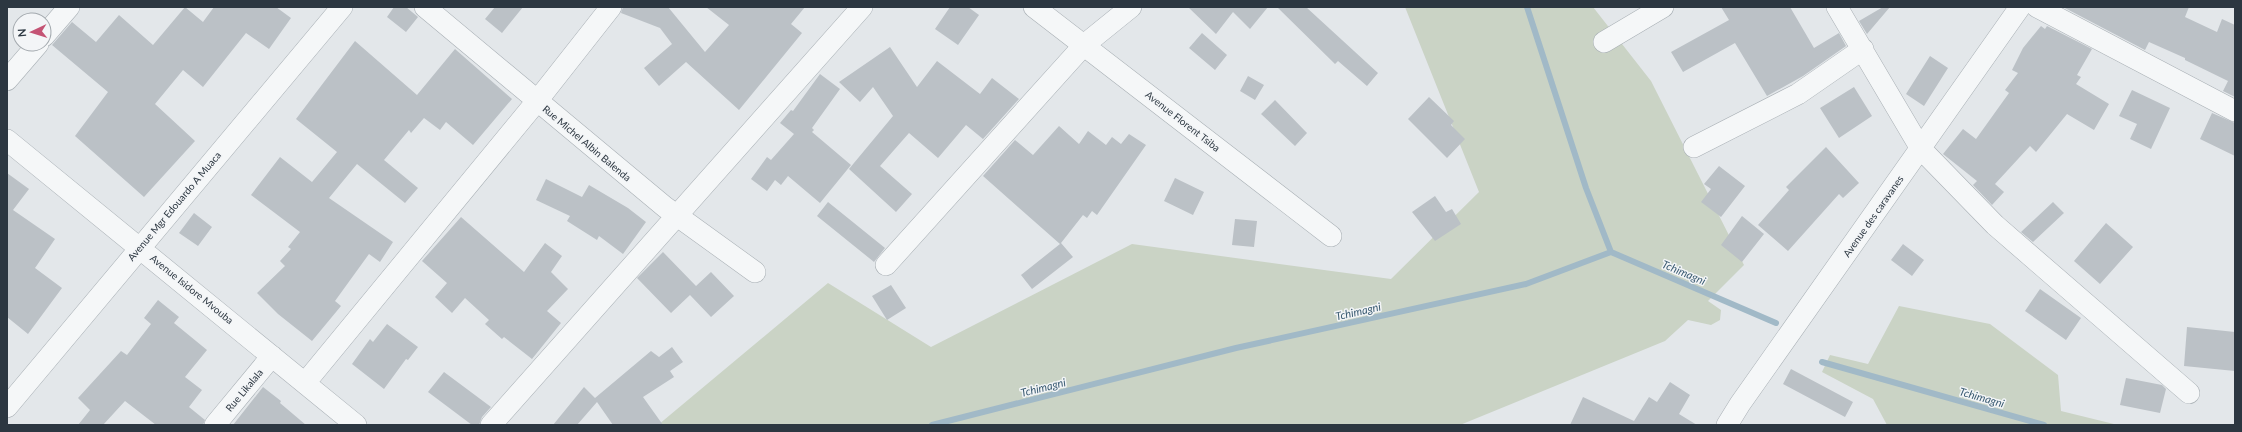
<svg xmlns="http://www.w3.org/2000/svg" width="2242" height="432" font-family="Lato,sans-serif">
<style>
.green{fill:#cad3c5}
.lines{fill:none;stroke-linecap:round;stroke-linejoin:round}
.stream{stroke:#a1b9c7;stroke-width:6}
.building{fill:#bbc1c6}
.street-casing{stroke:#a8afb4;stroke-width:22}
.street{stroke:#f5f7f8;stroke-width:21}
.labels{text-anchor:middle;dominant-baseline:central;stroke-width:3;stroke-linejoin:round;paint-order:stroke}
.street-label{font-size:10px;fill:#2c3741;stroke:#f3f5f7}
.water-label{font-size:11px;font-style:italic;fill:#395a71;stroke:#f3f5f7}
</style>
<rect width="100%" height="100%" fill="#e3e7ea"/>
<path class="green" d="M 1405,7 L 1593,7 L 1651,81 L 1744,265 L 1708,301 L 1721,310 L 1720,320 L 1711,325 L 1688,320 L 1665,341 L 1460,425 L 658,425 L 828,283 L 931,347 L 1132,244 L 1391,279 L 1479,192 Z
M 1899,306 L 1990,324 L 2058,375 L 2061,411 L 2118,425 L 1887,425 L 1873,399 L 1822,372 L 1830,355 L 1868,364 Z"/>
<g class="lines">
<path class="stream" d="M 1527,7 L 1586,188 L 1611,252
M 1822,362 L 2044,425
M 932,425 L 1236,348 L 1526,284 L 1611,252 L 1776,323"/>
</g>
<path class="building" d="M 185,7 L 203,22 L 214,7 L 276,7 L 291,18 L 269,49 L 246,33 L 203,87 L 183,70 L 155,104 L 195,141 L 144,197 L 75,136 L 108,92 L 52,45 L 72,22 L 96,42 L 119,15 L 153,45 Z
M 394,7 L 406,7 L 418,17 L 406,32 L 387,17 Z
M 495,7 L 523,7 L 502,33 L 485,19 Z
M 623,7 L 668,7 L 705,52 L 729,25 L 706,7 L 805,7 L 791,24 L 802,33 L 739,110 L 686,62 L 659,86 L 644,68 L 672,44 L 660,28 L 621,13 Z
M 950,7 L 968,7 L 979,15 L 958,45 L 935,29 Z
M 1188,7 L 1268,7 L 1250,29 L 1233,12 L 1216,34 Z
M 1277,7 L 1306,7 L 1378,73 L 1367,86 L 1338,61 L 1335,64 Z
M 1721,7 L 1790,7 L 1814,48 L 1839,33 L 1846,46 L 1803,76 L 1767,96 L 1735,43 L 1683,72 L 1671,52 L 1729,20 Z
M 1883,7 L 1890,7 L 1867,34 L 1859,21 Z
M 2063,7 L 2189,7 L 2185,17 L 2217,32 L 2222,19 L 2235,25 L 2235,97 L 2223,91 L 2228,81 L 2185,60 L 2185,58 L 2149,42 L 2145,50 Z
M 2041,26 L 2045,29 L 2047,26 L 2092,49 L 2077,75 L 2081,77 L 2076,84 L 2109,104 L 2094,130 L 2067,114 L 2036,152 L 2030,146 L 1995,184 L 2004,192 L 1992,205 L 1973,185 L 1977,181 L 1943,154 L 1963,129 L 1976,139 L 2009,93 L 2005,90 L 2018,73 L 2012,70 L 2023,48 Z
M 1202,33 L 1227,55 L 1215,70 L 1189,48 Z
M 355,41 L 417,95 L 455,49 L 512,99 L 473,145 L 446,122 L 440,130 L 424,118 L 411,133 L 409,130 L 384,160 L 418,188 L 405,203 L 357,164 L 329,198 L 393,242 L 380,262 L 369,254 L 335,301 L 341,306 L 312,341 L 278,314 L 257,293 L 285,266 L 280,261 L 291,249 L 288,247 L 300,232 L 251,195 L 280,157 L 312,182 L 337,152 L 296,119 Z
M 890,47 L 917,87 L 937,61 L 980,94 L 992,78 L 1019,99 L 983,139 L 966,125 L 938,158 L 909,133 L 880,166 L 912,194 L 896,212 L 849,169 L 893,116 L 873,87 L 860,102 L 839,82 Z
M 1930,56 L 1948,68 L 1924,106 L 1906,94 Z
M 820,74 L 840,89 L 812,128 L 814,130 L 812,132 L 851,165 L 820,203 L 788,176 L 781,185 L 775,180 L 767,191 L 751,179 L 767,157 L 771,160 L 794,134 L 780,123 L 791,110 L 793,111 Z
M 1248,76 L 1264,85 L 1255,100 L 1240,91 Z
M 1854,87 L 1872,116 L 1839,138 L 1820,108 Z
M 2132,90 L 2170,108 L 2151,149 L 2130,139 L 2137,124 L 2119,116 Z
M 1429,97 L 1454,121 L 1451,125 L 1465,139 L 1447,158 L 1408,119 Z
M 1275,100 L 1307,133 L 1295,146 L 1261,114 Z
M 2212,113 L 2235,123 L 2235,156 L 2200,139 Z
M 1059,126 L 1079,144 L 1088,131 L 1106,145 L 1112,137 L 1121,144 L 1129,134 L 1146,145 L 1097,215 L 1092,211 L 1087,218 L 1083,215 L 1061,243 L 1073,257 L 1032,289 L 1021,275 L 1060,244 L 983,176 L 1015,140 L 1033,155 Z
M 1826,147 L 1859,183 L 1843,198 L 1839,194 L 1788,251 L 1758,225 L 1789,190 L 1786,187 Z
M 1719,166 L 1745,186 L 1721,217 L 1701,202 L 1711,189 L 1704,184 Z
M 7,173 L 29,189 L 13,210 L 55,239 L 35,268 L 62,288 L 28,334 L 7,317 Z
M 1175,178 L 1204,192 L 1193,215 L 1164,201 Z
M 546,179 L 582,197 L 589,185 L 628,208 L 646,222 L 623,254 L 599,236 L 597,240 L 567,221 L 570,216 L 536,200 Z
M 1435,196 L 1446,212 L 1452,209 L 1461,224 L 1435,241 L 1412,212 Z
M 828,202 L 885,248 L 874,262 L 817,216 Z
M 2053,202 L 2064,213 L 2033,242 L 2021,232 Z
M 194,213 L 212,227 L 198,246 L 179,233 Z
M 1742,216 L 1764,234 L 1742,262 L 1721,245 Z
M 461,217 L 524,272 L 545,243 L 562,256 L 551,272 L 568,289 L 547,311 L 561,323 L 532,359 L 504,337 L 502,339 L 485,324 L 489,320 L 465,298 L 452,313 L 435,297 L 447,283 L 422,261 Z
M 1235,219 L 1257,221 L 1254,247 L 1232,245 Z
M 2106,223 L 2133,247 L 2100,284 L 2074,261 Z
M 1903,244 L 1924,260 L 1912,276 L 1891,260 Z
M 663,252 L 696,286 L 711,272 L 734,296 L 711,317 L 690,295 L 671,313 L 637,278 Z
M 891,285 L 906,308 L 887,320 L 872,296 Z
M 2040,289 L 2081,318 L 2066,340 L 2025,311 Z
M 158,300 L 179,317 L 174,323 L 207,350 L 185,377 L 202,390 L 189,407 L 205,420 L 203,425 L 156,425 L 125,401 L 103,425 L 78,425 L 90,410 L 78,398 L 121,351 L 127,355 L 151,324 L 144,318 Z
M 387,324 L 418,347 L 408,360 L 406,359 L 384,389 L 352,364 L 370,339 L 373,342 Z
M 2187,327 L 2235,332 L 2235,371 L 2184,366 Z
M 672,347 L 683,362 L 670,371 L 674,377 L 643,397 L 663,425 L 613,425 L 597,402 L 577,425 L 553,425 L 584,387 L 595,398 L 651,351 L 659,357 Z
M 1791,369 L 1853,402 L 1845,417 L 1783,384 Z
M 444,372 L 491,407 L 482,417 L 479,425 L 472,425 L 428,392 Z
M 2126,378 L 2162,385 L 2166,389 L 2160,413 L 2120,405 Z
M 1670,382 L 1690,395 L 1679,414 L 1697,425 L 1570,425 L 1583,397 L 1634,421 L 1649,397 L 1657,402 Z
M 263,387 L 281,401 L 280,403 L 306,425 L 233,425 Z"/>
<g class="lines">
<g class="street-casing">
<path id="street" d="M 425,7 L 665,207 L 755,272
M 1034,7 L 1331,236
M 1837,7 L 1921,149 L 1995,225 L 2189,393
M 2037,7 L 2235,111
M 44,36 L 69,7
M 1604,42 L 1663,7
M 7,80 L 38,44
M 7,140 L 356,425
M 1694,147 L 1798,94 L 1863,49
M 886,265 L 1084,45 L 1131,7
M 305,383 L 537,101 L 611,7
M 7,407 L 342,7
M 215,425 L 272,356
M 491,425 L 862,7
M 1727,425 L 1740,404 L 2020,7"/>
</g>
<use href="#street" class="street"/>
</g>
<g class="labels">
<g class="street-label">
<text transform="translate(1183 121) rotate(38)">Avenue Florent Tsiba</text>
<text transform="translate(587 143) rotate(40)">Rue Michel Albin Balenda</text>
<text transform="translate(174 206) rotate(-50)">Avenue Mgr Edouardo A Muaca</text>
<text transform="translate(1873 216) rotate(-55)">Avenue des caravanes</text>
<text transform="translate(192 289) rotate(39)">Avenue Isidore Mvouba</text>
<text transform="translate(244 390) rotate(-50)">Rue Likalala</text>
</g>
<g class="water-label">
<text transform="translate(1684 272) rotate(23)">Tchimagni</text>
<text transform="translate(1358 311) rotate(-13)">Tchimagni</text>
<text transform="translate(1043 387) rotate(-14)">Tchimagni</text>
<text transform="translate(1982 397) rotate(16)">Tchimagni</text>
</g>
</g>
<rect width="2242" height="432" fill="none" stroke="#2c3741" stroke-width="16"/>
<g transform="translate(32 32) rotate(266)"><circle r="19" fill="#f3f5f7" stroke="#a3a9ae"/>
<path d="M0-3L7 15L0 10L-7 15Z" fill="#c45374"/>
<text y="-6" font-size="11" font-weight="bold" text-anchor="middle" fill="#2c3741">N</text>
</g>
</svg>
